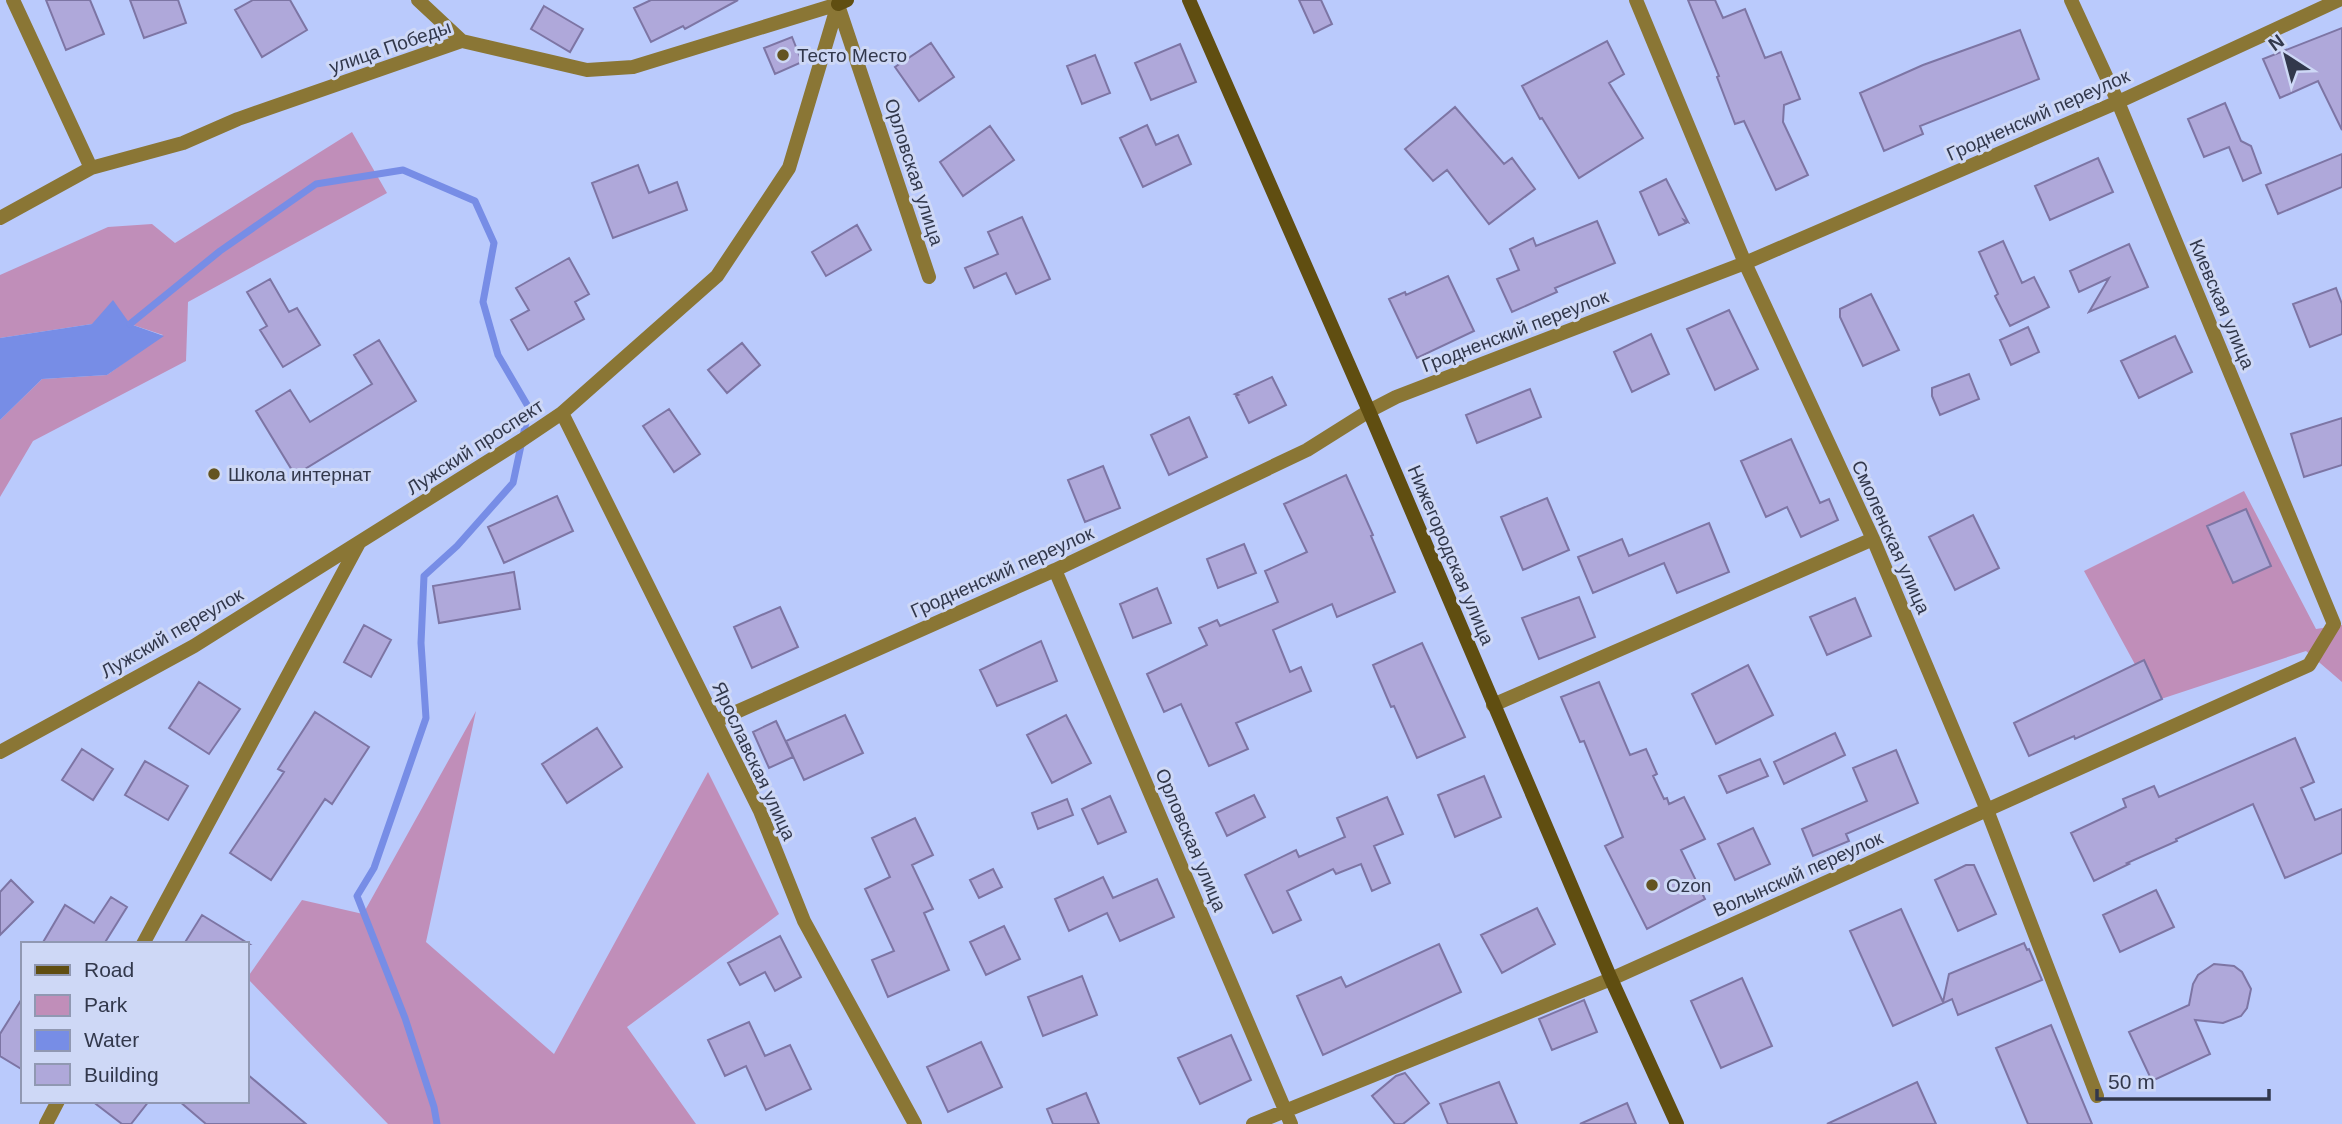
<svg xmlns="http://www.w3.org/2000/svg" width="2342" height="1124" font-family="Helvetica,sans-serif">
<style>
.green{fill:#c08eb9}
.water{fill:#778de6}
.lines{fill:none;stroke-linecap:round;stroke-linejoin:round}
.stream{stroke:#778de6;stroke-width:7}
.building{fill:#afa8da;stroke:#7d75a4;stroke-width:2}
.street{stroke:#8a7635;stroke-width:14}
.secondary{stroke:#604e11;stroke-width:14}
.poi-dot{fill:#645421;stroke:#ced8f6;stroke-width:2.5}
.labels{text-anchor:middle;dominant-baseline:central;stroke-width:6;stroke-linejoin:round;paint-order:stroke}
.street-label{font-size:19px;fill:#32384c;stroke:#ced8f6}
.poi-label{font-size:19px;fill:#32384c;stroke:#ced8f6;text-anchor:start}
</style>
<rect width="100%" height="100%" fill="#bacafc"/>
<path class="green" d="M 352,132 L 387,193 L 188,302 L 186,361 L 33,441 L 0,497 L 0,420 L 42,379 L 107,375 L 163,335 L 130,324 L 92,324 L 0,338 L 0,275 L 108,227 L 152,224 L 175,243 Z
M 2244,491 L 2316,629 L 2342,625 L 2342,682 L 2306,651 L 2155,701 L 2084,571 Z
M 476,711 L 426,942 L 554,1054 L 708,772 L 779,914 L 627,1027 L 696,1124 L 388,1124 L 247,978 L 302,900 L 363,914 Z"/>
<path class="water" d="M 113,300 L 130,324 L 164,336 L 107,375 L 42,379 L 0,420 L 0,338 L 92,324 Z"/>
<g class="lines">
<path class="stream" d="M 130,324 L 220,251 L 316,184 L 403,170 L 475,201 L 494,243 L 483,302 L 498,355 L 529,408 L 513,483 L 457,546 L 424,576 L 421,643 L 426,718 L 374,868 L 357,896 L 405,1018 L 434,1107 L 437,1124"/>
</g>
<path class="building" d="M 46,0 L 90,0 L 104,34 L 66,50 Z
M 130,0 L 178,0 L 186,23 L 144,38 Z
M 253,0 L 290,0 L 307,30 L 262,57 L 235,10 Z
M 651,0 L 738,0 L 685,29 L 683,26 L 651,42 L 634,8 Z
M 1299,0 L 1321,0 L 1332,24 L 1314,33 Z
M 1688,0 L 1715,0 L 1723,18 L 1745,9 L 1765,58 L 1781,52 L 1800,99 L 1784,105 L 1783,122 L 1808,175 L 1776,190 L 1744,121 L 1735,124 L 1717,77 L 1719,76 Z
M 544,6 L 583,29 L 570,52 L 531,29 Z
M 2342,28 L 2342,130 L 2318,81 L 2280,98 L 2263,59 Z
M 2020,30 L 2039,79 L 1920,126 L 1923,134 L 1884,151 L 1860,93 L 1923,65 Z
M 792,37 L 802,62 L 775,74 L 764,48 Z
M 1607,41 L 1624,74 L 1609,83 L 1643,138 L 1579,178 L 1542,118 L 1540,119 L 1522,86 Z
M 931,43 L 954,77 L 919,101 L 895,67 Z
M 1180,44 L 1196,82 L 1151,100 L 1135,63 Z
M 1095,55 L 1110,93 L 1082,104 L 1067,66 Z
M 2225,103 L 2241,141 L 2251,146 L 2261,173 L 2243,181 L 2229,147 L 2204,157 L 2188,119 Z
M 1455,107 L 1504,164 L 1512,158 L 1535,189 L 1489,224 L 1447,170 L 1433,181 L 1405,149 Z
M 1147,125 L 1156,145 L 1178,135 L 1191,164 L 1143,187 L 1120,138 Z
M 990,126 L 1014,160 L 963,196 L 940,162 Z
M 2342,154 L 2342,187 L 2278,214 L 2266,185 Z
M 2098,158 L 2113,192 L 2050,220 L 2035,186 Z
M 638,165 L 649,193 L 677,182 L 687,210 L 613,238 L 592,183 Z
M 1666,179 L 1688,222 L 1684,220 L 1686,223 L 1659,235 L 1640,192 Z
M 1022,217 L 1050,279 L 1016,294 L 1006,273 L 974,288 L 965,268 L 998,254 L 988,232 Z
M 1597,221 L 1615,263 L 1555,288 L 1557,292 L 1512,312 L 1497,279 L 1519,270 L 1510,249 L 1533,238 L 1536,246 Z
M 857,225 L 871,250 L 826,276 L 812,252 Z
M 2003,241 L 2022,283 L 2034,277 L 2049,307 L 2010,326 L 1995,296 L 1998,294 L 1979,252 Z
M 2129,244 L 2148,287 L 2089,312 L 2109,278 L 2079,292 L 2070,271 Z
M 569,258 L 589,294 L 575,302 L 584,319 L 528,350 L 511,320 L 529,310 L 516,288 Z
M 1448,276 L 1474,331 L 1417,358 L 1389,299 L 1405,292 L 1406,295 Z
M 270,279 L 289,312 L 297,308 L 320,345 L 283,367 L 260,330 L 267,326 L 247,292 Z
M 2336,288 L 2342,304 L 2342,334 L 2310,347 L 2293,304 Z
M 1871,294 L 1899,350 L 1863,366 L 1840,317 L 1840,309 Z
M 1729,310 L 1758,369 L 1715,390 L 1687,329 Z
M 2028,327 L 2039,352 L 2011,365 L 2000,340 Z
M 1651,334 L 1669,374 L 1632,392 L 1614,352 Z
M 2175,336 L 2192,372 L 2139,398 L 2121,361 Z
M 379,340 L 416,401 L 295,475 L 256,411 L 290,390 L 310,422 L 372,384 L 354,355 Z
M 742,343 L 760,365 L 727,393 L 708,370 Z
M 1969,374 L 1979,399 L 1940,415 L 1932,396 L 1932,388 Z
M 1272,377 L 1286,405 L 1249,423 L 1236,396 L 1238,395 L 1235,394 Z
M 1530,389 L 1541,417 L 1477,443 L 1466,415 Z
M 669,409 L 700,454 L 674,472 L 643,426 Z
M 1189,417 L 1207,457 L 1169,475 L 1151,435 Z
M 2342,418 L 2342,465 L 2304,477 L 2291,434 Z
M 1791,439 L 1820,503 L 1829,499 L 1838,520 L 1801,537 L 1787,507 L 1766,517 L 1741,461 Z
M 1103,466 L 1120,508 L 1085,522 L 1068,480 Z
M 1346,475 L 1373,535 L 1371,536 L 1395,592 L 1337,617 L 1332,604 L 1273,630 L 1290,672 L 1301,667 L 1311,691 L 1236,723 L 1248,749 L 1209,766 L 1181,704 L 1164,712 L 1147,674 L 1207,645 L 1199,628 L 1217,620 L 1220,626 L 1278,602 L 1265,571 L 1307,552 L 1284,504 Z
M 557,496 L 573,531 L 504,563 L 488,527 Z
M 1547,498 L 1569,550 L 1523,570 L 1501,517 Z
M 2246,509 L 2271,566 L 2233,583 L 2207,526 Z
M 1973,515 L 1999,568 L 1955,590 L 1929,537 Z
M 1709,523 L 1729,572 L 1677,593 L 1664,563 L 1593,593 L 1578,557 L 1622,539 L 1629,556 Z
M 1244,544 L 1256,573 L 1218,588 L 1207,559 Z
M 514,572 L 520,609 L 439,623 L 433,586 Z
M 1157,588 L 1171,623 L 1133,638 L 1120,604 Z
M 1579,597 L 1595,637 L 1539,659 L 1522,618 Z
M 1855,598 L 1871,636 L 1827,655 L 1810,617 Z
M 780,607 L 798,647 L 752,668 L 734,627 Z
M 364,625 L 391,640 L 371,677 L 344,662 Z
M 1041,641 L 1057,681 L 997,706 L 980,670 Z
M 1422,643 L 1465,737 L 1417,758 L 1394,706 L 1391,707 L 1373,665 Z
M 2144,660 L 2162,699 L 2075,739 L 2074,736 L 2029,756 L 2014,723 Z
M 1748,665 L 1773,715 L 1716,744 L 1692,694 Z
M 199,682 L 240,709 L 209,754 L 169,728 Z
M 1599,682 L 1630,755 L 1646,749 L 1657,774 L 1653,776 L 1664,799 L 1667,798 L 1669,804 L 1684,797 L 1705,839 L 1681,850 L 1705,899 L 1647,929 L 1605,846 L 1623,837 L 1584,741 L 1580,742 L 1561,697 Z
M 315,712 L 369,747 L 332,804 L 325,799 L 271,880 L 230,853 L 284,772 L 278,769 Z
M 845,715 L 863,753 L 804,780 L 786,741 Z
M 1066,715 L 1091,763 L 1052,783 L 1027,735 Z
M 776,721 L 793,757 L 769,768 L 753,732 Z
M 597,728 L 622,767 L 567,803 L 542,764 Z
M 1835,733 L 1845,755 L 1784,784 L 1774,762 Z
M 2295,738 L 2314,782 L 2301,788 L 2315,820 L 2342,809 L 2342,853 L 2285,878 L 2253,804 L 2176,839 L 2177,841 L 2127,863 L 2129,864 L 2094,881 L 2071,833 L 2126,807 L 2123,799 L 2154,786 L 2159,797 Z
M 82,749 L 113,769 L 93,800 L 62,780 Z
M 1896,750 L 1918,803 L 1846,834 L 1849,841 L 1813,856 L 1802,829 L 1867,801 L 1853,768 Z
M 1760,759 L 1768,776 L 1727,793 L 1719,776 Z
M 145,761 L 188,786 L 168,820 L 125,795 Z
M 1484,776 L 1501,817 L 1455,837 L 1438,795 Z
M 1254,795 L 1265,817 L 1227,836 L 1216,813 Z
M 1110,796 L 1126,832 L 1098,844 L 1082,809 Z
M 1387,797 L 1403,834 L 1374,846 L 1390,883 L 1372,891 L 1361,864 L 1336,874 L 1333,869 L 1287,891 L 1301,920 L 1273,933 L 1245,875 L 1296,850 L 1299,857 L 1345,837 L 1337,818 Z
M 1067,799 L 1073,815 L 1038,829 L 1032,813 Z
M 915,818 L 933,855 L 912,865 L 933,909 L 924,913 L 949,970 L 888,997 L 872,960 L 894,951 L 865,889 L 890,877 L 872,838 Z
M 1753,828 L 1770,864 L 1735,880 L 1718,844 Z
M 1966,865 L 1974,865 L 1996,914 L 1958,931 L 1935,880 Z
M 993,869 L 1002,887 L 979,898 L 970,880 Z
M 1103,877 L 1113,898 L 1157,879 L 1174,917 L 1120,941 L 1107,913 L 1069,931 L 1055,899 Z
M 11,880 L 33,902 L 0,935 L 0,892 Z
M 2156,890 L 2174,927 L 2120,952 L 2103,915 Z
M 111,897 L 127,907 L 104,944 L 42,944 L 65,905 L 94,923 Z
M 1537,908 L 1555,944 L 1502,973 L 1481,935 Z
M 1901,909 L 1943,1002 L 1949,974 L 2024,943 L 2027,950 L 2029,949 L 2042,980 L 1958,1015 L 1952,999 L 1893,1026 L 1850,931 Z
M 202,915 L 249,944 L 184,944 Z
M 1004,926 L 1020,959 L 986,975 L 970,942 Z
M 780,936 L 801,977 L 775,991 L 765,972 L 740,985 L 728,963 Z
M 1439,944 L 1461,992 L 1323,1055 L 1297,996 L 1341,977 L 1346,987 Z
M 2214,964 L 2234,966 L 2242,972 L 2251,989 L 2247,1008 L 2241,1016 L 2223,1023 L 2195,1020 L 2210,1054 L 2152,1081 L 2129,1032 L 2189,1005 L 2193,984 L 2198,975 Z
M 1082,976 L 1097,1015 L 1043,1036 L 1028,997 Z
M 1742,978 L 1772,1046 L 1721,1068 L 1691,1001 Z
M 23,997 L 23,1070 L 0,1056 L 0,1034 Z
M 1584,1000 L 1597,1032 L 1552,1050 L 1539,1019 Z
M 749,1022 L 765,1056 L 790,1045 L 811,1089 L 766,1110 L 746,1066 L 725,1076 L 708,1040 Z
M 2051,1025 L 2092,1124 L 2028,1124 L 1996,1048 Z
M 1231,1035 L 1251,1080 L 1200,1104 L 1178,1058 Z
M 981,1042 L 1002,1087 L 948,1112 L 927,1067 Z
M 1405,1073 L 1429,1103 L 1403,1124 L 1395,1124 L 1372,1096 L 1396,1076 Z
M 247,1074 L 306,1124 L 206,1124 L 179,1101 L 247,1101 Z
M 1499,1082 L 1517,1124 L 1448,1124 L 1440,1104 Z
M 1917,1082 L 1936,1124 L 1827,1124 Z
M 1086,1093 L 1099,1124 L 1053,1124 L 1047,1109 Z
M 92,1101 L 149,1101 L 131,1124 L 122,1124 Z
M 1627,1103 L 1636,1124 L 1580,1124 Z"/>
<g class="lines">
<path class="street" d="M 13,0 L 91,168
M 418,0 L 462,41
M 1636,0 L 1745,263 L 1873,539 L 1987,810 L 2097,1096
M 837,2 L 929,277
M 0,218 L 91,168 L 183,143 L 238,119 L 462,41 L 587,70 L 633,67 L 838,4
M 562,413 L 760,811 L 804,921 L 915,1124
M 1055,570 L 1291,1124
M 1493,705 L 1873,539
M 716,721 L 1055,570 L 1307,450 L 1369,411 L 1396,397 L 1745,263 L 2118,102 L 2339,0
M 0,752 L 194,646 L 522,440 L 562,413 L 717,276 L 789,168 L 838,4
M 143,944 L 359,543
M 46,1124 L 58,1101
M 1253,1124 L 1611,979 L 2309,665 L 2334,624 L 2118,102 L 2071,0"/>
<path class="secondary" d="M 1189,0 L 1369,411 L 1611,979 L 1677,1124
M 838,4 L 847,0"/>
</g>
<g class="poi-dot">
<circle cx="783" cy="55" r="7"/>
<circle cx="214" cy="474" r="7"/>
<circle cx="1652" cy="885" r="7"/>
</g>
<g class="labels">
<g class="street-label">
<text transform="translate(390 47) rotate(-19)">улица Победы</text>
<text transform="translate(2038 115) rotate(-24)">Гродненский переулок</text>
<text transform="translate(914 172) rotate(72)">Орловская улица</text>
<text transform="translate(2222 304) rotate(67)">Киевская улица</text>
<text transform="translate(1515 331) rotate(-21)">Гродненский переулок</text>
<text transform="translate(475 447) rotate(-33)">Лужский проспект</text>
<text transform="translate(1891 537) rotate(66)">Смоленская улица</text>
<text transform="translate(1451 555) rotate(67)">Нижегородская улица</text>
<text transform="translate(1002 572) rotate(-24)">Гродненский переулок</text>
<text transform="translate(172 633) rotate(-30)">Лужский переулок</text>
<text transform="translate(754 761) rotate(65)">Ярославская улица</text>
<text transform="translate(1191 840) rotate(67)">Орловская улица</text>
<text transform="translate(1798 874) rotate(-24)">Волынский переулок</text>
</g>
<g class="poi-label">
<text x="797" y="55">Тесто Место</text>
<text x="228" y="474">Школа интернат</text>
<text x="1666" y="885">Ozon</text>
</g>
</g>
<rect x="21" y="942" width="228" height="161" fill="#ced8f6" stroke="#9098b2" stroke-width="2"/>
<rect x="35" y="965" width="35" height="10" fill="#604e11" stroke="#9098b2" stroke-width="2"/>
<text x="84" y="977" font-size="21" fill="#32384c">Road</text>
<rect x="35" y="995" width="35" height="21" fill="#c08eb9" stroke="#9098b2" stroke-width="2"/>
<text x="84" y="1012" font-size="21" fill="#32384c">Park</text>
<rect x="35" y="1030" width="35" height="21" fill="#778de6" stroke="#9098b2" stroke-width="2"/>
<text x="84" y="1047" font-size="21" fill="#32384c">Water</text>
<rect x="35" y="1064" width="35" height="21" fill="#afa8da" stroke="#9098b2" stroke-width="2"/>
<text x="84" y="1082" font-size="21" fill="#32384c">Building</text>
<g transform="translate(2286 56) rotate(324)" stroke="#ced8f6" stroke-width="5" paint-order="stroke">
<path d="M0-5L12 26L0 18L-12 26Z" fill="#32384c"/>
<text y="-10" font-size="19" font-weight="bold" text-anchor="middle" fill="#32384c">N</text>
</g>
<path d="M2097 1089v10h172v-10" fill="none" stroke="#32384c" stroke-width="3.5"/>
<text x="2108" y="1089" font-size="21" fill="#32384c" stroke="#ced8f6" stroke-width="5" paint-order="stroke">50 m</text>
</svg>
